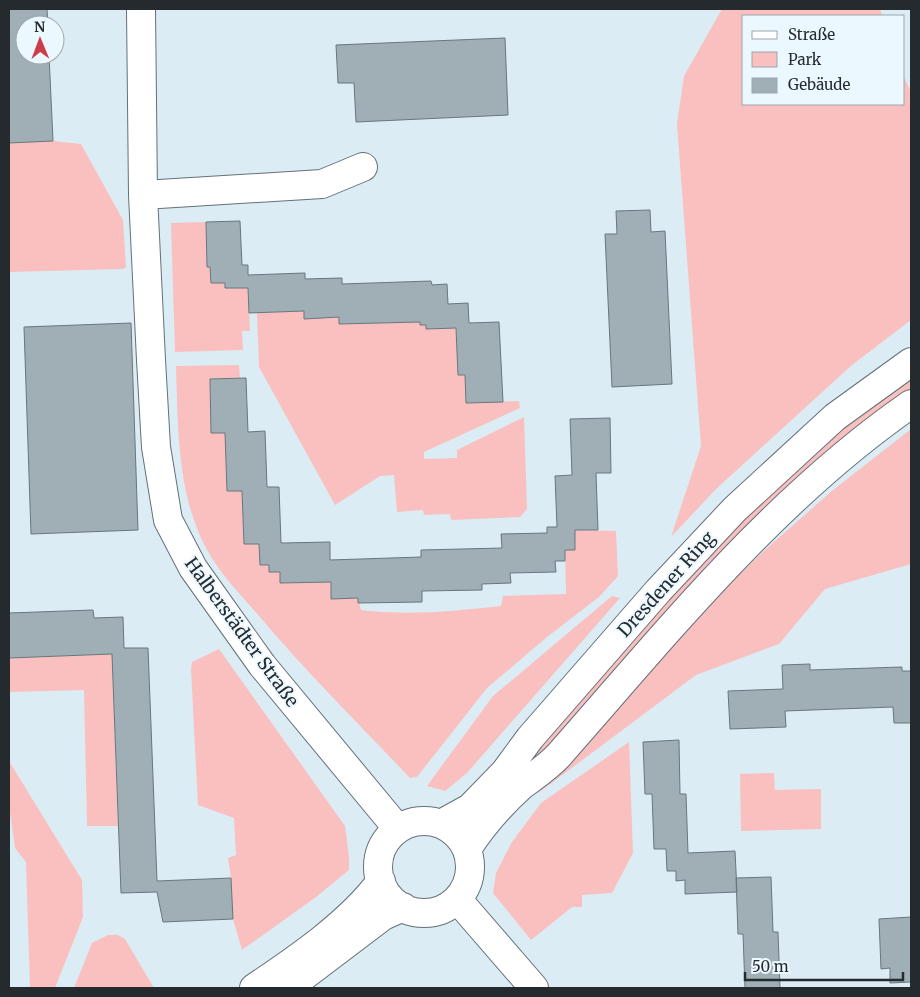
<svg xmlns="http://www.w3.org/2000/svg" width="920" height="997" font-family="Merriweather,serif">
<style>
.green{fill:#f9c0bf}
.building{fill:#a0afb6;stroke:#68767d}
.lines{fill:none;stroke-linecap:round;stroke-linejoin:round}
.minor-casing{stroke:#637178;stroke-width:30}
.minor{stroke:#fff;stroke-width:28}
.labels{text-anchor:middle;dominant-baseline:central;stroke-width:4;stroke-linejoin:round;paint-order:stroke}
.street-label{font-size:18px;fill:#242a2d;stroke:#ecf8ff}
</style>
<rect width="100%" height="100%" fill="#dcecf4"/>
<path class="green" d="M 722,9 L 880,9 L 882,16 L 744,16 L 744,104 L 904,104 L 904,77 L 911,92 L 911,320 L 852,365 L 716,489 L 671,537 L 701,446 L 677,124 L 684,76 Z
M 9,137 L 9,143 L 53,141 L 81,144 L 123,220 L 126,267 L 123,269 L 9,272 Z
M 206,222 L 207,266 L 210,267 L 211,283 L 225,283 L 225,288 L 248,288 L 250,331 L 242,331 L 243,350 L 175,352 L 171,223 Z
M 304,311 L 304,318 L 339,317 L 339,324 L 420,322 L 420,325 L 426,325 L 426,329 L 456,328 L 458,374 L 465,375 L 466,403 L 519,401 L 520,408 L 424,452 L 424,459 L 457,458 L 457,450 L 524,417 L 527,509 L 520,517 L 451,520 L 450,514 L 424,515 L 423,510 L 397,512 L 394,475 L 380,476 L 335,505 L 259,367 L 257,313 Z
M 239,365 L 240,378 L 210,379 L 211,433 L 225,433 L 227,491 L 242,491 L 244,544 L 259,544 L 269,565 L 269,572 L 280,572 L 280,583 L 331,582 L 332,599 L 358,598 L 361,610 C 408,616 455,611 501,606 L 503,596 L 566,594 L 565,550 L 575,550 L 575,530 L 616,531 L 618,576 L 599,597 L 547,637 L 487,688 L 417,777 L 410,778 C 360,725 307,673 260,617 C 241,595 219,573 206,548 C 177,494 178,426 176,366 Z
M 911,376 L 911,389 L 866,421 L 515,783 L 506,780 L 743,517 L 860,412 Z
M 911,429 L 911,564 L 825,589 L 779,644 L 696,675 L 537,794 L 686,625 L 766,549 L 833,490 Z
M 612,596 L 620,598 L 467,773 L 445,791 L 427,786 L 493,696 Z
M 219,649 L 345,826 L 349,857 L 349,870 L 316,897 L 242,950 L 233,919 L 231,878 L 228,858 L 236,855 L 234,818 L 198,805 L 191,669 L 192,662 Z
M 112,654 L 118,826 L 87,826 L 84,690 L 9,692 L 9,658 Z
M 629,742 L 633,853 L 612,893 L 582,895 L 582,907 L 572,907 L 531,940 L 493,893 L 496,873 L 512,842 L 541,803 Z
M 9,761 L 82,880 L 83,917 L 55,988 L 30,988 L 26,862 L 15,848 L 9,805 Z
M 774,773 L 775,790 L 821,789 L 821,829 L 741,831 L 740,774 Z
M 108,935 L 118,935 L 125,939 L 154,988 L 74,988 L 92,943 Z"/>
<path class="building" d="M 9,9 L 47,9 L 48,25 L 25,25 L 25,55 L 49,55 L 53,141 L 9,143 Z
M 505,38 L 508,115 L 356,122 L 354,83 L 338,83 L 336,45 Z
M 650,210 L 651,232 L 665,231 L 672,384 L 612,387 L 605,234 L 617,234 L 616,211 Z
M 240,221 L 242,265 L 248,265 L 248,275 L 305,273 L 305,279 L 342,278 L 342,284 L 431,281 L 432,285 L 447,284 L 448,304 L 468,303 L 469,323 L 499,322 L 503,402 L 466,403 L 465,375 L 458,375 L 456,328 L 426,329 L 426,325 L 420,325 L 420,322 L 339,324 L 339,317 L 304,319 L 304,311 L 249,313 L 248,288 L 225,288 L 225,283 L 211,283 L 210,267 L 207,267 L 206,222 Z
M 131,323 L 138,530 L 31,534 L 24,327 Z
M 246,378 L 248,432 L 265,431 L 267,487 L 279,487 L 281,543 L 330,542 L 330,560 L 421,557 L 421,550 L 502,548 L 501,534 L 547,533 L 547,527 L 557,527 L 555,476 L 572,475 L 570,419 L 610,418 L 611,473 L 596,473 L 598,530 L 575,530 L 575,550 L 565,550 L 565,561 L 555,561 L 556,572 L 510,573 L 511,583 L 482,584 L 482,590 L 422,591 L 422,602 L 358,603 L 358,598 L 331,599 L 331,582 L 280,583 L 280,572 L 269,572 L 269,565 L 260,565 L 259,544 L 244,544 L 242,491 L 227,491 L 225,433 L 211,433 L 210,379 Z
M 93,610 L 94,618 L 123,617 L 124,648 L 148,648 L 157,881 L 231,878 L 233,919 L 163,922 L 157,892 L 121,893 L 112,654 L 9,658 L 9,613 Z
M 810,664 L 810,670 L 902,667 L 902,671 L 911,671 L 911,723 L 894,723 L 893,707 L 785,711 L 786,727 L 730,729 L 728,691 L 783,689 L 782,665 Z
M 679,740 L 680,794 L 686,794 L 688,853 L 735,851 L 737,892 L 685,894 L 685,880 L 676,881 L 676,871 L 667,871 L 666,849 L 654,849 L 652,794 L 645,794 L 643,742 Z
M 771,877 L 773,932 L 778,932 L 780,988 L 745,988 L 743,934 L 738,934 L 736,878 Z
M 911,917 L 911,982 L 890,983 L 890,968 L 881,969 L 879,919 Z"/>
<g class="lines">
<g class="minor-casing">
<path id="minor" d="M 141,9 L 143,195 L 151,360 L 156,447 L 168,520 L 193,568 L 262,665 L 398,829
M 143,195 L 322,184 L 363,167
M378 867a46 46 0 1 1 92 0a46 46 0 1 1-92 0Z
M 441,824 L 470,808 L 505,772 L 530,738 L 658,591 L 735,509 L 835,417 L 911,362
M 467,849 C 482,826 501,804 521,786 C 534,776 548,767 559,755 C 669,630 774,499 911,404
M 457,899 L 534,988
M 254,988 C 297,959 350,923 381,881
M 288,988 L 383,916 L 403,907"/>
</g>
<use href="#minor" class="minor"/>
</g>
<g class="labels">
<g class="street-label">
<text transform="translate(666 584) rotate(-48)">Dresdener Ring</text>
<text transform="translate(242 632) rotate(54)">Halberstädter Straße</text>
</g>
</g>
<rect width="920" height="997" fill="none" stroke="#242a2d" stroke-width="20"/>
<rect x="742" y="15" width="162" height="90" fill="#ecf8ff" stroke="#9ca6ab"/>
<rect x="752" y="31" width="25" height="8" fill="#ffffff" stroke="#9ca6ab"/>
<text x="788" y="40" font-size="15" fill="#242a2d">Straße</text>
<rect x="752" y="52" width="25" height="15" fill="#f9c0bf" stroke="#9ca6ab"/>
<text x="788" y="65" font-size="15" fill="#242a2d">Park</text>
<rect x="752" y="78" width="25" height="15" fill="#a0afb6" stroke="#9ca6ab"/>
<text x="788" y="90" font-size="15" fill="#242a2d">Gebäude</text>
<g transform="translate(40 40) rotate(359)"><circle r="24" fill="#ecf8ff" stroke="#9ca6ab"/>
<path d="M0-4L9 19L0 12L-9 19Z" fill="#cc3c49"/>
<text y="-8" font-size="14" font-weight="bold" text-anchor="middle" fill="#242a2d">N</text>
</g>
<path d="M745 972v8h158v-8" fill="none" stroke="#242a2d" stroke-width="2.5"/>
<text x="752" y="972" font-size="15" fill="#242a2d" stroke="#ecf8ff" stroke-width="4" paint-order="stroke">50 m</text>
</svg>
